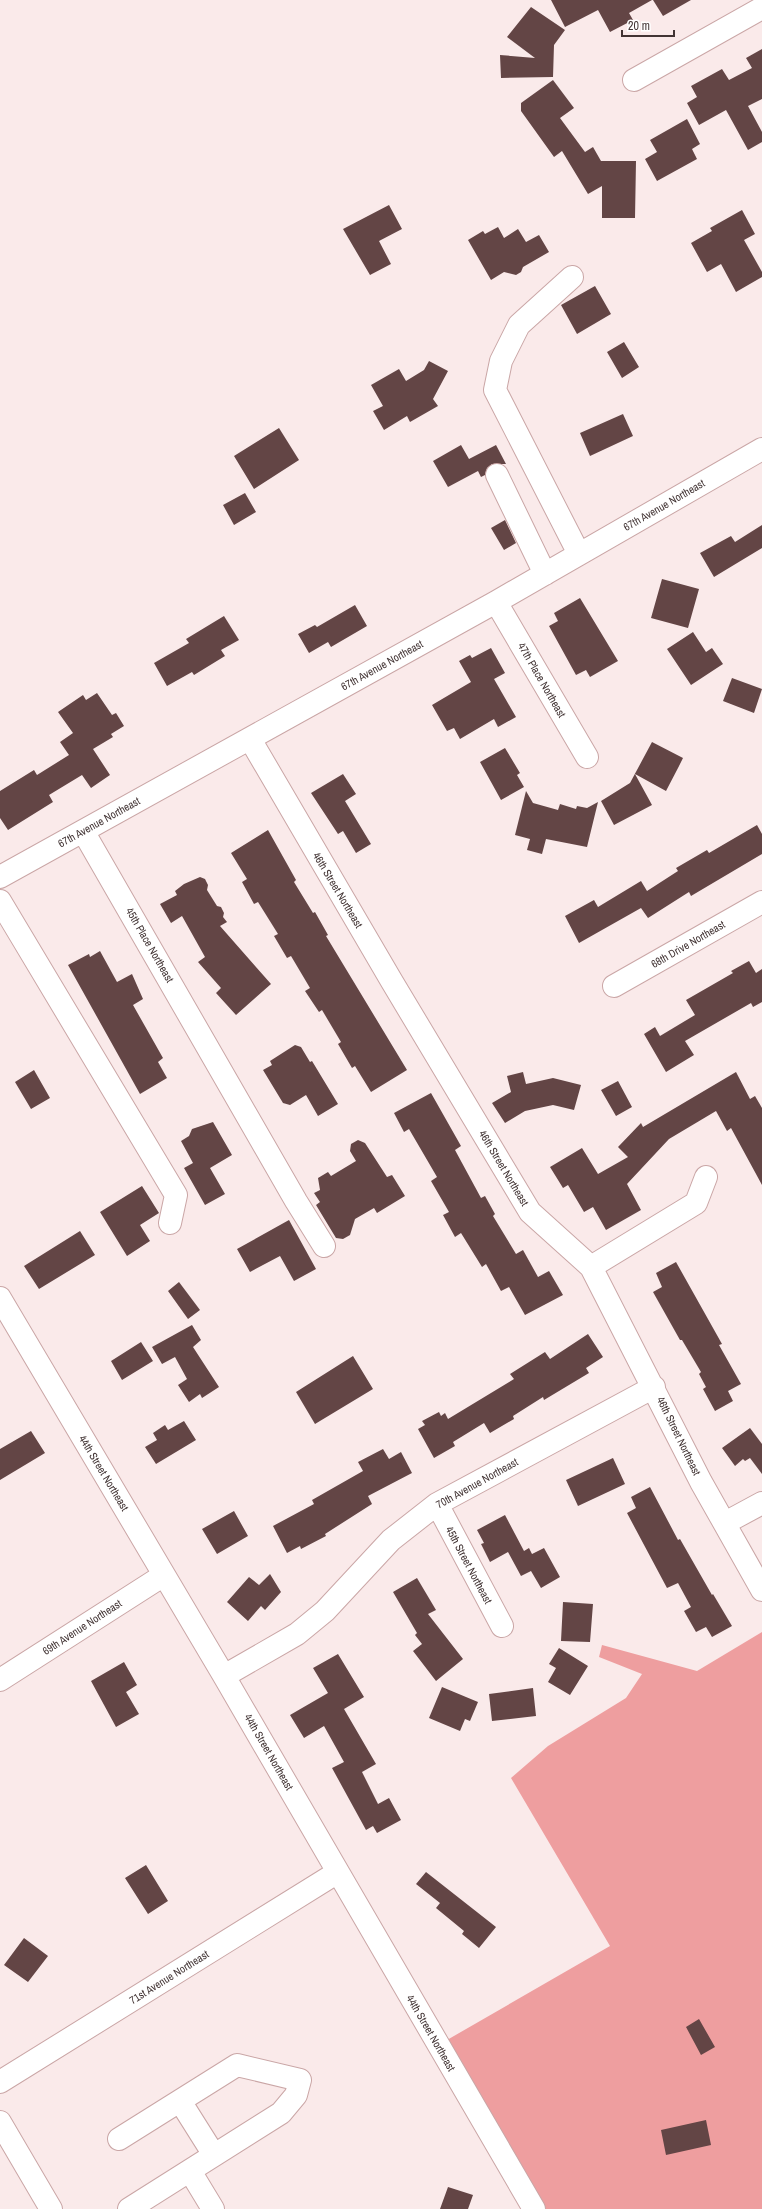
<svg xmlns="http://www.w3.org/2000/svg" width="762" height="2209" font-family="'Archivo Narrow',sans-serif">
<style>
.forest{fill:#ee9e9f}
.building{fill:#634545}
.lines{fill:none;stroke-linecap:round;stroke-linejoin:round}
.minor-casing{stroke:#caa6a6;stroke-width:24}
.minor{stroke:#fff;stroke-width:22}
.labels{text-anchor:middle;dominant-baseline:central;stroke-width:4;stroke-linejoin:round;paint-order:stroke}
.street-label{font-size:11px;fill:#423434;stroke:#fff}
</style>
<rect width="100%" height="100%" fill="#faeaea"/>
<path class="forest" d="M 762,1632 L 762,2209 L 546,2209 L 447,2040 L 610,1946 L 511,1778 L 548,1746 L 626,1698 L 642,1674 L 599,1657 L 602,1645 L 697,1671 Z"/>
<path class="building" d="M 551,0 L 652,0 L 629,13 L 633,20 L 610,32 L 598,10 L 565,27 Z
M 653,0 L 691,0 L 663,16 Z
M 531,7 L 565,30 L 554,45 L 553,77 L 501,78 L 500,55 L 535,58 L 507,37 Z
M 762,49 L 762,99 L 748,106 L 762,132 L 762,142 L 748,150 L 726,110 L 699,125 L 687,103 L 697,97 L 691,86 L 722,69 L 729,80 L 752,68 L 746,58 Z
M 553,80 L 574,108 L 560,118 L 585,152 L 593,147 L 601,161 L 636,161 L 635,218 L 602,218 L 602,186 L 588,194 L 562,151 L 554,157 L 521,111 L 521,103 Z
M 687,119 L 700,144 L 692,149 L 697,159 L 657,181 L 645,159 L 657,152 L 650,140 Z
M 389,205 L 402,229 L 379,241 L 391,264 L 370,275 L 343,229 Z
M 742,210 L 755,234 L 744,240 L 762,272 L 762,277 L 736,292 L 721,264 L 707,272 L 691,243 L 712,231 L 710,228 Z
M 498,227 L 504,238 L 518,229 L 526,242 L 539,235 L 549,252 L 523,267 L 521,272 L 516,275 L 504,272 L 491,280 L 468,240 L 483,231 L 485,234 Z
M 595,286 L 611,314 L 577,334 L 561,305 Z
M 624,342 L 639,367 L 622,378 L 607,352 Z
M 429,361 L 448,371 L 433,399 L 438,406 L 410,422 L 407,416 L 384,430 L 373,411 L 383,406 L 371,385 L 399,369 L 406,381 L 424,370 Z
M 623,414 L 633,436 L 590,456 L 580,433 Z
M 279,428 L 299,460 L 254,489 L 234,456 Z
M 461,445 L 469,459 L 496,445 L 506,464 L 492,464 L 487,468 L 485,475 L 481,477 L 478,471 L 448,487 L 433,461 Z
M 245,493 L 256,512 L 234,525 L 223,505 Z
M 505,520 L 516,543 L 504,550 L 491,528 Z
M 762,525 L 762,548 L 714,577 L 700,553 L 731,536 L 735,542 Z
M 662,579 L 699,589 L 688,628 L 651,618 Z
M 580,598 L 618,661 L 590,677 L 586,670 L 576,675 L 549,626 L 558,621 L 554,613 Z
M 355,605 L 367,626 L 331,647 L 328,642 L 309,653 L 298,634 L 315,625 L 317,627 Z
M 224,616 L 239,640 L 221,650 L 225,656 L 194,675 L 192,672 L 167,686 L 154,663 L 189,643 L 186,639 Z
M 693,632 L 706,652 L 712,648 L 723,664 L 691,685 L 667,649 Z
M 491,648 L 505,673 L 494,679 L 516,717 L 498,727 L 494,719 L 460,739 L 454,728 L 447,731 L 432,705 L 471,682 L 459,661 L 470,655 L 472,658 Z
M 732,678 L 762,689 L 754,713 L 723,701 Z
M 97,693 L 112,715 L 116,713 L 124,726 L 111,734 L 113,737 L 93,749 L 110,775 L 91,788 L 82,775 L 49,795 L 53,802 L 8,830 L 0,818 L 0,791 L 34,770 L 37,775 L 69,755 L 60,742 L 73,733 L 58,712 L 83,695 L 86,700 Z
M 652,742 L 683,758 L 678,768 L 666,791 L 635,774 L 652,805 L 614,825 L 601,801 L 630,783 Z
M 505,748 L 520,773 L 517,775 L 524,787 L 501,800 L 480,762 Z
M 343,774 L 356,794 L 345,801 L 371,844 L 356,853 L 343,831 L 338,834 L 311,793 Z
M 526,791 L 533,803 L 558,810 L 560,804 L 576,809 L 577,806 L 587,808 L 598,802 L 587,847 L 546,839 L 542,854 L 527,850 L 530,839 L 515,835 Z
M 757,825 L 762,834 L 762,854 L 691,896 L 689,892 L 648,918 L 641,908 L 579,943 L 565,916 L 594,900 L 598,907 L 641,881 L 647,891 L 678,871 L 676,868 L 707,850 L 709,853 Z
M 268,830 L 296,880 L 294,882 L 313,913 L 315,912 L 328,935 L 326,936 L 407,1070 L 371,1092 L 355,1066 L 352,1068 L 338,1044 L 341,1042 L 322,1010 L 319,1012 L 305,991 L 310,988 L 291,956 L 287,958 L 274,936 L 278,934 L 258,902 L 254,904 L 242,882 L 247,879 L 231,853 Z
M 200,877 L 205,879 L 208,885 L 207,890 L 217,906 L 221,907 L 224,913 L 223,917 L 227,922 L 220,926 L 271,984 L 236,1015 L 216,993 L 221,988 L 198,962 L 205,957 L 182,916 L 171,923 L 160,904 L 177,895 L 175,891 L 184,884 Z
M 100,951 L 117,982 L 132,974 L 143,999 L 133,1005 L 163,1058 L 158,1062 L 167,1078 L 140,1094 L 68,965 L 89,954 L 90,957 Z
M 749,961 L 756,973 L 762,969 L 762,1002 L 753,1007 L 751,1003 L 685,1041 L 694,1055 L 666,1072 L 644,1034 L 655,1027 L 660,1036 L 695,1015 L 686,1000 L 733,973 L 731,971 Z
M 295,1045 L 301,1047 L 310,1062 L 312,1061 L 338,1104 L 318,1116 L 306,1095 L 290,1105 L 283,1103 L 263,1070 L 272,1065 L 270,1061 Z
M 34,1070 L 50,1098 L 31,1109 L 15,1082 Z
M 523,1072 L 526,1084 L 553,1078 L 581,1085 L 574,1110 L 553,1105 L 525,1111 L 505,1123 L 492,1103 L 511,1092 L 507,1076 Z
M 736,1072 L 750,1099 L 755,1096 L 762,1108 L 762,1185 L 731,1128 L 727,1131 L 716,1111 L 669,1139 L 627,1184 L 641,1210 L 606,1230 L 593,1207 L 584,1212 L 568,1185 L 563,1188 L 550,1167 L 582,1148 L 598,1174 L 628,1157 L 618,1147 L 641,1123 L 643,1127 Z
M 618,1081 L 632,1107 L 616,1116 L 601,1090 Z
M 431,1093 L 461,1146 L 455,1150 L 481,1198 L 485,1196 L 495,1214 L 493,1216 L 516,1254 L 523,1250 L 538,1277 L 549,1271 L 563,1295 L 525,1315 L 509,1287 L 501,1291 L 486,1264 L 482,1267 L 461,1233 L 455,1237 L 443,1215 L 449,1212 L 431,1181 L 437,1177 L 409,1129 L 404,1132 L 394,1113 Z
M 213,1122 L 232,1155 L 210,1168 L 225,1194 L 205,1205 L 184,1168 L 193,1163 L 181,1141 L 189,1136 L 192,1129 Z
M 358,1140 L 365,1143 L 387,1177 L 392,1175 L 405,1196 L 377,1213 L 374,1208 L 355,1219 L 350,1235 L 343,1239 L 336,1238 L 316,1205 L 320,1202 L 314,1193 L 320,1190 L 318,1178 L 328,1172 L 331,1176 L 356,1161 L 350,1151 L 351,1144 Z
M 142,1186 L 159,1213 L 140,1225 L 150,1241 L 127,1256 L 100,1212 Z
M 289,1220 L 316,1269 L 294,1281 L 280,1256 L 250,1272 L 237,1249 Z
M 80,1231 L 95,1255 L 39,1289 L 24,1266 Z
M 676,1262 L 722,1344 L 719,1345 L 741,1384 L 728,1391 L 733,1401 L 715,1411 L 703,1389 L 706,1387 L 699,1374 L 701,1372 L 682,1340 L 680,1340 L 653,1292 L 662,1287 L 656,1273 Z
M 179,1282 L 200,1310 L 188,1319 L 168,1291 Z
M 192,1325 L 201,1340 L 193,1347 L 219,1387 L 202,1398 L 200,1394 L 189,1402 L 178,1385 L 187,1379 L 175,1357 L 162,1364 L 152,1347 Z
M 588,1334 L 603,1357 L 586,1368 L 589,1373 L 544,1400 L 543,1397 L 513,1416 L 514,1419 L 490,1433 L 484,1423 L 453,1442 L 455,1446 L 434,1458 L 418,1429 L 425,1425 L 422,1421 L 439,1412 L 441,1416 L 445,1413 L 448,1419 L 514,1379 L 510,1374 L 545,1352 L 550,1359 Z
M 141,1342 L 153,1361 L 122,1380 L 111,1361 Z
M 353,1356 L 373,1389 L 315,1424 L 296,1392 Z
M 184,1421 L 196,1440 L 156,1464 L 145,1447 L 157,1440 L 153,1433 L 165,1425 L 168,1430 Z
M 750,1428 L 762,1444 L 762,1474 L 750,1458 L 745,1461 L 743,1459 L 735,1466 L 722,1448 Z
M 31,1431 L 45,1453 L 0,1480 L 0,1449 Z
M 383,1449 L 389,1459 L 401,1452 L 412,1473 L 368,1496 L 372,1504 L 325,1534 L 326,1536 L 301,1549 L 300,1546 L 287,1553 L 273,1526 L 314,1504 L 312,1500 L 363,1471 L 358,1462 Z
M 613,1458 L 625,1484 L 578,1506 L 566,1480 Z
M 650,1487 L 678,1540 L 680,1539 L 712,1595 L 713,1594 L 732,1626 L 712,1637 L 706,1627 L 696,1632 L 684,1611 L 691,1607 L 678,1583 L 667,1588 L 627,1513 L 636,1508 L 631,1497 Z
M 234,1511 L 248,1536 L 217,1554 L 202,1529 Z
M 505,1515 L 524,1551 L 529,1548 L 532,1554 L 544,1548 L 560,1577 L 541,1588 L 531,1571 L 521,1576 L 508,1552 L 490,1562 L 481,1544 L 484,1543 L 477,1530 Z
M 270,1574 L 281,1592 L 265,1610 L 261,1606 L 248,1621 L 227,1602 L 249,1577 L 259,1585 Z
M 417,1578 L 436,1610 L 428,1614 L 463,1659 L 436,1681 L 413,1651 L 422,1644 L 415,1635 L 417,1633 L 393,1592 Z
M 563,1602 L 593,1604 L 590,1642 L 561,1641 Z
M 559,1648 L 588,1666 L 570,1695 L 548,1682 L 556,1668 L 549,1664 Z
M 338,1654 L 364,1697 L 344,1709 L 376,1764 L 362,1772 L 378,1804 L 389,1798 L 401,1820 L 377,1833 L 373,1826 L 366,1830 L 332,1768 L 344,1762 L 324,1726 L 304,1738 L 290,1715 L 328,1693 L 313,1668 Z
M 124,1662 L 137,1685 L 126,1692 L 139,1714 L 116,1727 L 91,1681 Z
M 442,1687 L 478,1702 L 470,1721 L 465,1719 L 460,1731 L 429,1718 Z
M 533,1688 L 536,1716 L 492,1721 L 489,1694 Z
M 146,1865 L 168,1901 L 148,1914 L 125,1878 Z
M 426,1872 L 496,1927 L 479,1948 L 462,1934 L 464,1931 L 436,1908 L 440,1903 L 416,1884 Z
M 24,1938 L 48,1956 L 28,1982 L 4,1965 Z
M 699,2019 L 715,2047 L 701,2055 L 686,2027 Z
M 706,2120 L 711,2145 L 666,2155 L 661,2130 Z
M 448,2187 L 473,2195 L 468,2209 L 440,2209 Z"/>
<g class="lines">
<g class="minor-casing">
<path id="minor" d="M 634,80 L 762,8
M 572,277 L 519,325 L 501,361 L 495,390 L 579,554
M 497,475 L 545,574
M 496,602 L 587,757
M 250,739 L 391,980 L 530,1212 L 591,1267 L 701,1482 L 762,1590
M 83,831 L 296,1201 L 324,1246
M 0,877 L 496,602 L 762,449
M 0,901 L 176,1195 L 170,1223
M 614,986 L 762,902
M 591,1267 L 696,1203 L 706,1177
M 0,1298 L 224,1676 L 534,2209
M 437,1504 L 502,1626
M 725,1523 L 762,1503
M 224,1676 L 297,1634 L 325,1611 L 391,1540 L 437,1504 L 654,1387
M 0,1680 L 164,1575
M 0,2082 L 338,1872
M 180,2101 L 214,2155
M 0,2122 L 51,2209
M 119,2139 L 237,2065 L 300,2080 L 296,2095 L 281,2113 L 129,2209
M 190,2171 L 213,2209"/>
</g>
<use href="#minor" class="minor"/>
</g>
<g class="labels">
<g class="street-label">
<text transform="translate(664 505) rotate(-30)">67th Avenue Northeast</text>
<text transform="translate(382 665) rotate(-29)">67th Avenue Northeast</text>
<text transform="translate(542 680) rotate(60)">47th Place Northeast</text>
<text transform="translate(99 822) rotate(-29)">67th Avenue Northeast</text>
<text transform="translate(338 890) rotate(59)">46th Street Northeast</text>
<text transform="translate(688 944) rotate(-30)">68th Drive Northeast</text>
<text transform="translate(150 945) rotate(60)">45th Place Northeast</text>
<text transform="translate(504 1168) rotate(59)">46th Street Northeast</text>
<text transform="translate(679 1436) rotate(64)">46th Street Northeast</text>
<text transform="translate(104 1473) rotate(59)">44th Street Northeast</text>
<text transform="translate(477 1483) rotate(-29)">70th Avenue Northeast</text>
<text transform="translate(469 1565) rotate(62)">45th Street Northeast</text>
<text transform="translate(82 1627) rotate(-33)">69th Avenue Northeast</text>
<text transform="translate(269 1752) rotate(60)">44th Street Northeast</text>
<text transform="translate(169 1977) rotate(-32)">71st Avenue Northeast</text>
<text transform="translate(431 2033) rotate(60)">44th Street Northeast</text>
</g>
</g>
<path d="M622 30v6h52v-6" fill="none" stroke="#423434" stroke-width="2"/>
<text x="628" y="30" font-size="12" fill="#423434" stroke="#ffffff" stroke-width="3" paint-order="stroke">20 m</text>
</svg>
